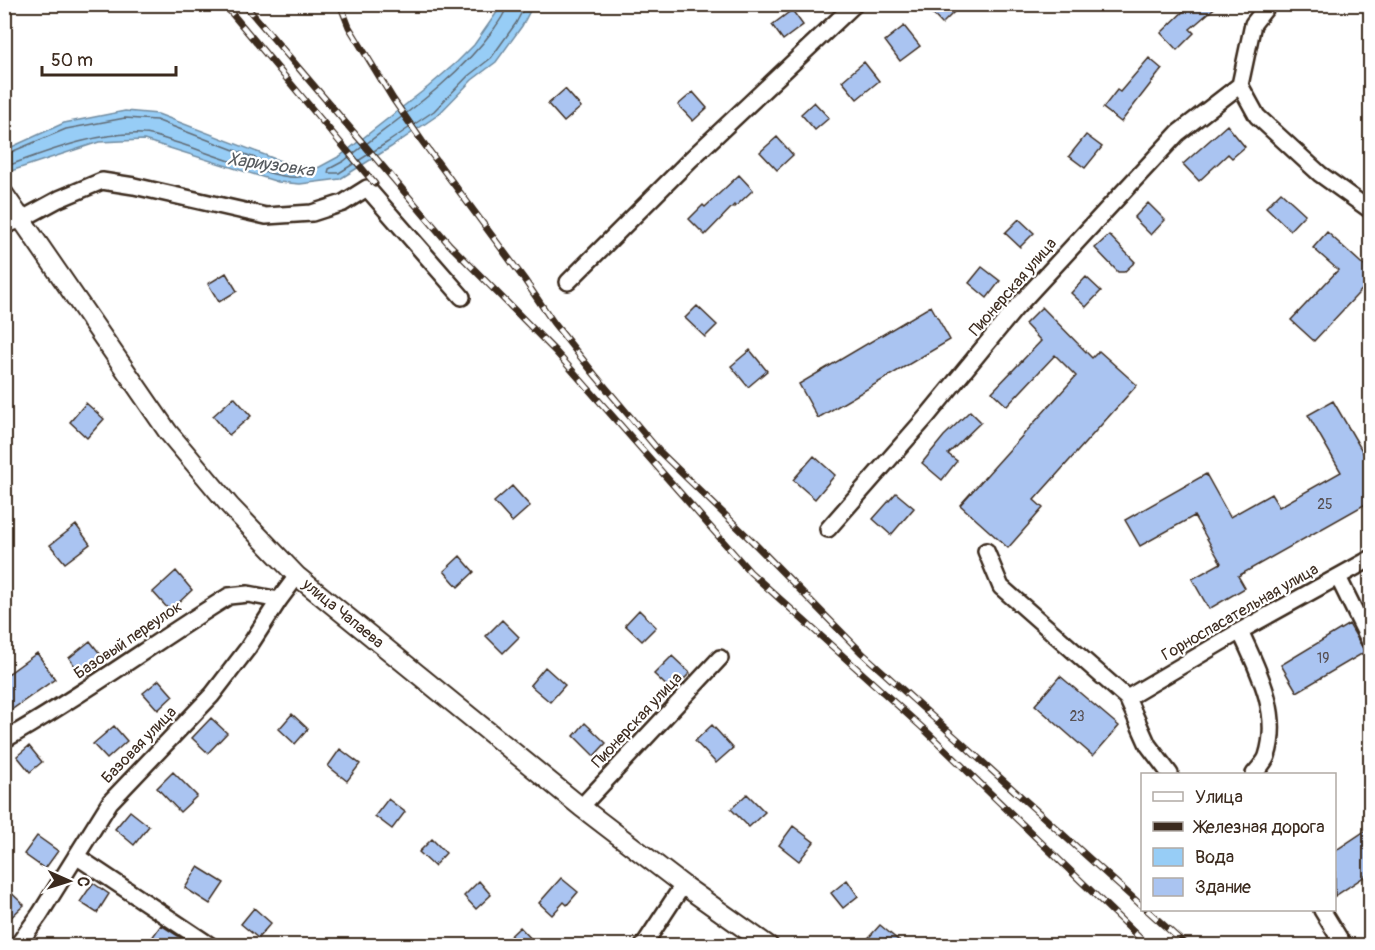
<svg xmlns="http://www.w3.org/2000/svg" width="1375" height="950" font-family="Pangolin,sans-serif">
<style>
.water{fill:#97cdf6;stroke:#728ca0;stroke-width:1.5}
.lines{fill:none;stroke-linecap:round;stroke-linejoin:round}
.shore{stroke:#606b74;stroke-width:1.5}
.building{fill:#aac4f1;stroke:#3b2a1e;stroke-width:1.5}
.minor-casing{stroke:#3b2a1e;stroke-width:20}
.tertiary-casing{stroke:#3b2a1e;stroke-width:22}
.minor{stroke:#fff;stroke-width:15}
.tertiary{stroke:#fff;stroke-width:18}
.rail-casing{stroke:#3b2a1e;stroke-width:7}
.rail{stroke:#fff;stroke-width:4.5;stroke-dasharray:14;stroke-linecap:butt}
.labels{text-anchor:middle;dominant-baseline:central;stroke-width:4.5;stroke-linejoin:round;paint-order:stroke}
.number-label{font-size:14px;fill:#575053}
.street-label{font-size:16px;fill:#3b2a1e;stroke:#fff}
.water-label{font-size:18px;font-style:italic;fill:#575b5f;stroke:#fff}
</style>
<rect width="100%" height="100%" fill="#fff"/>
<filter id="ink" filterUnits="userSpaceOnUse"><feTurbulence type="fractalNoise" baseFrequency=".0167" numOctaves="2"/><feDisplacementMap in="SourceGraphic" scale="12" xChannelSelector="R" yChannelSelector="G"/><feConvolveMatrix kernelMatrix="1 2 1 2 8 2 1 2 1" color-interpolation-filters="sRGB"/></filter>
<g filter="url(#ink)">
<path class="water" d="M 502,5 L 533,5 L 522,26 L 496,62 L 472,80 L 438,115 L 391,147 L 340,179 L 300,184 L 278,182 L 144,140 L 99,142 L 5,173 L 5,150 L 64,123 L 125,111 L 158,114 L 283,162 L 316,169 L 340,156 L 428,87 L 457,62 L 474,45 Z"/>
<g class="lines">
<path class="shore" d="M 507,4 C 506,14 499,21 494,29 C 455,82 396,120 344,161 L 329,169 L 328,173 L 339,173 L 388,142 L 434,111 L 468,76 L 491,58 L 516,23 L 526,4
M 4,155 L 66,129 L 125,118 L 156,120 L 281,168 L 304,172 L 305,175 C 292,187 199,149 178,143 C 167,140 154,134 143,134 C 95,132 49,151 4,167"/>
</g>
<path class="building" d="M 923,4 L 962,4 L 942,24 Z
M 1191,4 L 1219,4 L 1190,29 L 1194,33 L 1177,50 L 1161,33 Z
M 792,10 L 803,25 L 783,40 L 772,25 Z
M 904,26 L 920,46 L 900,61 L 885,41 Z
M 1149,58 L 1162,69 L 1121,122 L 1103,108 L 1117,90 L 1120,92 Z
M 864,62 L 879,81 L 857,99 L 842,81 Z
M 565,89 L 581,107 L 564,122 L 548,104 Z
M 693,92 L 707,108 L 693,121 L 678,105 Z
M 814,102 L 829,118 L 815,130 L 801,114 Z
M 1227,125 L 1245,147 L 1232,158 L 1228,154 L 1199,181 L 1183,164 Z
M 1086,135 L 1102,147 L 1085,168 L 1069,156 Z
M 777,137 L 793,155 L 777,170 L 760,152 Z
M 739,175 L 753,190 L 735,207 L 734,205 L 705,235 L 689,219 L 703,205 L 705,207 Z
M 1281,192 L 1305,214 L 1290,230 L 1266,207 Z
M 1148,203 L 1165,220 L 1151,235 L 1134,218 Z
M 1019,219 L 1034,233 L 1020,247 L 1005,233 Z
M 1327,232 L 1371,272 L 1371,280 L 1314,341 L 1291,320 L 1338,270 L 1313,248 Z
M 1109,235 L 1135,262 L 1124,272 L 1118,272 L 1095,248 Z
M 982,267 L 1000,281 L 987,298 L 969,283 Z
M 226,273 L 237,291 L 219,302 L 208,284 Z
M 1086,277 L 1101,291 L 1086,307 L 1071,293 Z
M 697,306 L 717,325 L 705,337 L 685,318 Z
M 931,306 L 950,340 L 818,418 L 799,384 Z
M 1042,307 L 1092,358 L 1099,351 L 1137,385 L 1034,500 L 1043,508 L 1008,548 L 960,505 L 1076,376 L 1055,355 L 1007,406 L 992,392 L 1041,341 L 1025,324 Z
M 750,350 L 767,371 L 748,387 L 731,366 Z
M 234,397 L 251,416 L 229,435 L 213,416 Z
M 1333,401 L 1371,466 L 1371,501 L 1238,576 L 1245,588 L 1209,609 L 1192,579 L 1221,563 L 1194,516 L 1140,546 L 1125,520 L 1206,474 L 1230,517 L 1271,494 L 1279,507 L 1341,472 L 1308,415 Z
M 86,403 L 104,419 L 87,438 L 70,422 Z
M 970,411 L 981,422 L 948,454 L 957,461 L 942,480 L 922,463 L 944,436 Z
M 814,456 L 835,475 L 815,499 L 793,480 Z
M 512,486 L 530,506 L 512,522 L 494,502 Z
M 896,493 L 914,508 L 891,535 L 873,519 Z
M 76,525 L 90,544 L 65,563 L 50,545 Z
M 460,556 L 474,572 L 458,587 L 444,571 Z
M 176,571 L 192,590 L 170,611 L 153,592 Z
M 639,610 L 656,627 L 642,641 L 625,625 Z
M 502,620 L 519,637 L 503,653 L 486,636 Z
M 1349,624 L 1365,652 L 1297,692 L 1281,665 Z
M 90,641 L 105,660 L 83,677 L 69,658 Z
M 37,653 L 55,679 L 4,715 L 4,677 Z
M 672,656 L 690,673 L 672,691 L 654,674 Z
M 545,667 L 565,685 L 550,702 L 530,685 Z
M 1060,676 L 1119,726 L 1093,756 L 1035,705 Z
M 159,680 L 173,696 L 158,710 L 143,693 Z
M 292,714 L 308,729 L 295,744 L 279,729 Z
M 211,718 L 227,733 L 208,753 L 192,738 Z
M 585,723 L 606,743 L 594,756 L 574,736 Z
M 712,725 L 733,748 L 716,763 L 695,741 Z
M 114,726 L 127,741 L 107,759 L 93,744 Z
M 29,746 L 42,762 L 30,772 L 17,756 Z
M 340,749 L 360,764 L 347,781 L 328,766 Z
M 173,772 L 197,796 L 180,812 L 157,788 Z
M 747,794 L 765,812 L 749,827 L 731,809 Z
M 388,799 L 405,812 L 392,829 L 375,816 Z
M 130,811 L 149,826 L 134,845 L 115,829 Z
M 793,826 L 814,842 L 799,861 L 779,845 Z
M 1371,827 L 1371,872 L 1335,896 L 1335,851 Z
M 37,836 L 58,851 L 45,869 L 24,854 Z
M 432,839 L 446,853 L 434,866 L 419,852 Z
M 198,867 L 224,883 L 210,904 L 185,888 Z
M 561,878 L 578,892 L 567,905 L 564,902 L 552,915 L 539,903 Z
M 847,880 L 858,896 L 843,908 L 831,893 Z
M 479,881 L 491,895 L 476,909 L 464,896 Z
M 93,883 L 109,894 L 97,913 L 80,902 Z
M 4,886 L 24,905 L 4,924 Z
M 254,908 L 271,923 L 258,938 L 241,924 Z
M 161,925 L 189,943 L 193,945 L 147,945 Z
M 880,925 L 904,945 L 862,945 Z
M 520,927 L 537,945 L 501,945 Z"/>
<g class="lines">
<g class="minor-casing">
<path id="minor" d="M 1269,4 L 1253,24 L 1240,85 L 1257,116 L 1320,174 L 1370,210
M 4,226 L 22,219 L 59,199 L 102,181 L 134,186 L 266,216 L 312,213 L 343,203 L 367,188 L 462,297
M 568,282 L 691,159 L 855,4
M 828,529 L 928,415 L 1015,309 L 1110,206 L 1178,133 L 1240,85
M 986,551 L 1001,587 L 1127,698 L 1148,745 L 1170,774
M 1338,577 L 1370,642
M 1240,631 C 1258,670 1281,713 1267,756 C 1265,762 1258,769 1254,774
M 1127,698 L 1240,631 L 1370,559
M 4,740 C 82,696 153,643 229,596 L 248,594 L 279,600
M 581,807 L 720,658
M 76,856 L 211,946
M 1322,910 L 1344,946
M 17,946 L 40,914 L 110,802 L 212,695 L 248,648 L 279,600 L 297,576
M 643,946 L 683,885"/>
</g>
<g class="tertiary-casing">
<g id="tertiary">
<path id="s1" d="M 4,194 L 168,432 L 230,506 L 297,576 L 581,807 L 683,885 L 769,946"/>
</g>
</g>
<use href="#minor" class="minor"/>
<use href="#tertiary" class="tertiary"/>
<g class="rail-casing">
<path id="rail" d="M 224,4 L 375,184
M 244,4 L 449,244 L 555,351 L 750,572 L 926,731 L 1148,946
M 340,4 L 349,27 L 393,99 L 422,141 L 524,279 L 553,322 L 595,375 L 659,451 L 753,542 L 862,653 L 1142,906
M 1147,910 L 1187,946"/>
</g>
<use href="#rail" class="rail"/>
</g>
</g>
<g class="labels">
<g class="number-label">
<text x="1325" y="504">25</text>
<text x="1323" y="658">19</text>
<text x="1077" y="716">23</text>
</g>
<g class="street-label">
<text transform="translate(1013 287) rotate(-49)">Пионерская улица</text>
<text transform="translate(1240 612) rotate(-30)">Горноспасательная улица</text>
<text stroke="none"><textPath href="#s1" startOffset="542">улица Чапаева</textPath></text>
<text transform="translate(128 640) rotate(-34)">Базовый переулок</text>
<text transform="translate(637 720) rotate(-47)">Пионерская улица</text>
<text transform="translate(139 745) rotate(-46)">Базовая улица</text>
</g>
<g class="water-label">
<text transform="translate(271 165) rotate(8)">Хариузовка</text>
</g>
</g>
<rect width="1375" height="950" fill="none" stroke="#fff" stroke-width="24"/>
<rect x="12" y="12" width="1351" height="926" fill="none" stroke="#3b2a1e" stroke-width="2" filter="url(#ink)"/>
<rect x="1141" y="773" width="195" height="138" fill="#ffffff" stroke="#b1aaa5" stroke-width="1.5"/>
<rect x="1153" y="792" width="30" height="9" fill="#ffffff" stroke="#b1aaa5" stroke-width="1.5"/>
<text x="1195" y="803" font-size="18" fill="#3b2a1e">Улица</text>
<rect x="1153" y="822" width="30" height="9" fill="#3b2a1e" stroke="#b1aaa5" stroke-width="1.5"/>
<text x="1195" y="833" font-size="18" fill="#3b2a1e">Железная дорога</text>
<rect x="1153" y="848" width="30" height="18" fill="#97cdf6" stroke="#b1aaa5" stroke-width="1.5"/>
<text x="1195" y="863" font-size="18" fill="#3b2a1e">Вода</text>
<rect x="1153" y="878" width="30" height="18" fill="#aac4f1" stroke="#b1aaa5" stroke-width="1.5"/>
<text x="1195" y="893" font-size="18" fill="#3b2a1e">Здание</text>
<g transform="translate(69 881) rotate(93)" stroke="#ffffff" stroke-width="4.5" paint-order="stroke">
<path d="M0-4.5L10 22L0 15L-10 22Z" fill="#3b2a1e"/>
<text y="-9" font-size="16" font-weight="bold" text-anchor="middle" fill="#3b2a1e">С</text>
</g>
<path d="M42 66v9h134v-9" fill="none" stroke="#3b2a1e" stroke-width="3"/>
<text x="51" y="66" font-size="18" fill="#3b2a1e" stroke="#ffffff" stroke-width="4.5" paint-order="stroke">50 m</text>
</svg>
